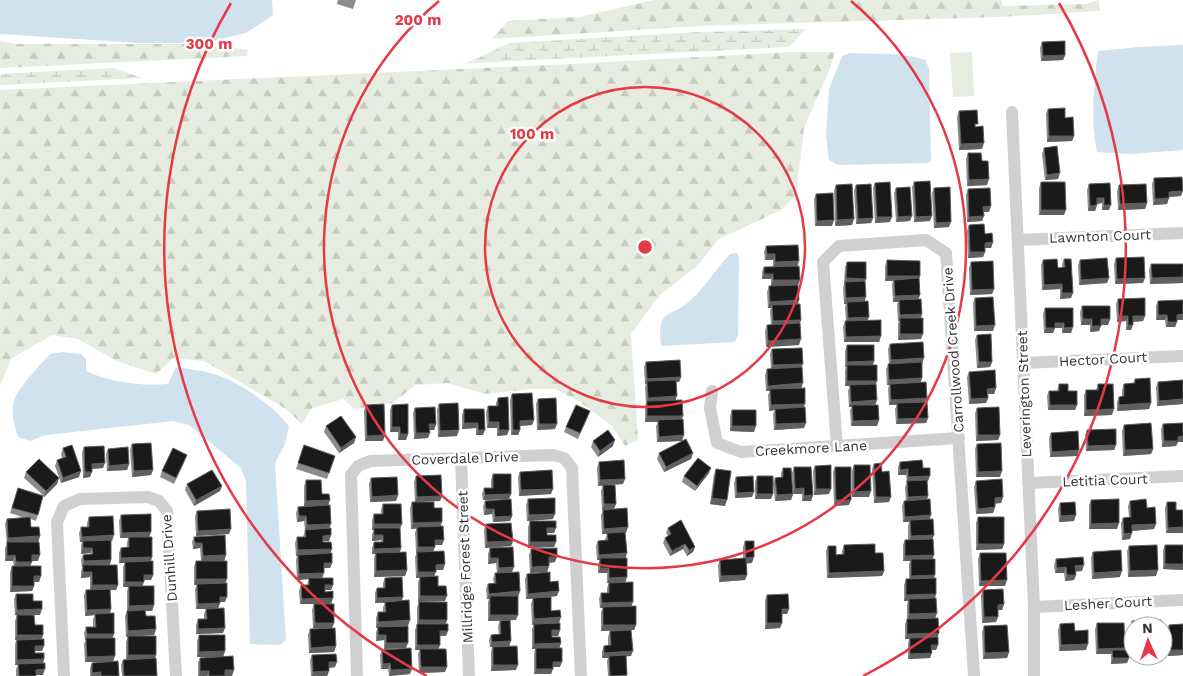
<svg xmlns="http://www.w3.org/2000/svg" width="1183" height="676" font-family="'Work Sans',sans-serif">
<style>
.green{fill:#e6ecdf}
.forest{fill:url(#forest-firs)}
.wetland{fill:url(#wetland-marsh)}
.water{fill:#cfe2ee}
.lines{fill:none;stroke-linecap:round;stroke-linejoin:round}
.minor{stroke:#d0d0d0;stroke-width:12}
.wall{fill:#8c8c8c}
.shaded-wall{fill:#5f5f5f}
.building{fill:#1a1a1a;stroke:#5f5f5f}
.ring{fill:none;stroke:#e63946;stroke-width:2.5}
.labels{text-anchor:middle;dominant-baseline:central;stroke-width:5;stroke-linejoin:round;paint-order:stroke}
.street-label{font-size:14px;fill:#333;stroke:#fff}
.centre{fill:#e63946;stroke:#fff;stroke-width:2.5}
.ring-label{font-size:15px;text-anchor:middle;font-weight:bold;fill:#e63946;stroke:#fff;stroke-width:5;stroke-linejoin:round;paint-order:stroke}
</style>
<defs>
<pattern id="forest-firs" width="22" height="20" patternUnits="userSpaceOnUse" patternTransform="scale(1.25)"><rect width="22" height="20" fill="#e6ecdf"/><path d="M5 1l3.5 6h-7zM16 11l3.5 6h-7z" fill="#c6cbc0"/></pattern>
<pattern id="wetland-marsh" width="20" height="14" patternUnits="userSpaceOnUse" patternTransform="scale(1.25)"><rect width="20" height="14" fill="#e6ecdf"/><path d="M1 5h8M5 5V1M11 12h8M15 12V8" fill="none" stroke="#c6cbc0"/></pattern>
</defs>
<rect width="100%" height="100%" fill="#fff"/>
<path class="green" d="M 972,52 L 974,96 L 953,97 L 950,53 Z"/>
<path class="forest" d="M 654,0 L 1001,0 L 1003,6 L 1086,4 L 1099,0 L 1100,11 L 999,17 L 699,26 L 492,39 L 508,21 L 580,17 Z
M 0,41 L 18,44 L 206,44 L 248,50 L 247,56 L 0,68 Z
M 792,52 L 835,52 L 830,68 L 804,128 L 796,195 L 781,210 L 719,239 L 697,266 L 659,296 L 631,334 L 638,440 L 625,446 L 611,425 L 579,401 L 555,389 L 531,389 L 485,394 L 448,383 L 415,385 L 393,403 L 354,409 L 343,399 L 312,408 L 302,424 L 286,409 L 204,361 L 173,358 L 156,374 L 117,361 L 78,339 L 52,335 L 12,358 L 0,385 L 0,90 L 571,64 Z"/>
<path class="wetland" d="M 806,29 L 789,47 L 455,64 L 467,63 L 509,43 L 700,32 Z
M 114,68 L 142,78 L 0,85 L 0,74 Z"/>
<path class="water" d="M 0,0 L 272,0 L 273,15 L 246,33 L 212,41 L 181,43 L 138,43 L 0,34 Z
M 1183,45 L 1183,150 L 1131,154 L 1097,152 C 1090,119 1094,84 1098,51 L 1139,47 Z
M 850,53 C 875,55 900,51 925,60 L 929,68 L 931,160 L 928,163 L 838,165 L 829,160 L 826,135 L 829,89 L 842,56 Z
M 737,253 L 739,258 L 738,335 L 735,342 L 661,346 C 660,338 659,327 663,319 C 667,313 673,312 679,309 C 700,296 713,272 730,254 Z
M 63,352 L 81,354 L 86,359 L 86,371 C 113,383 140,386 168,384 L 176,367 C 187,369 199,370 210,373 C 237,380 272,404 289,426 L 285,444 L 275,463 L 286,640 L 280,645 L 250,644 L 246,481 L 241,468 L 189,425 L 173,421 L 46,435 L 30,441 L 18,437 C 14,425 10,410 15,398 C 20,386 41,364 50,354 Z"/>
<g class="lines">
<path class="minor" d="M 1012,112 L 1034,607 L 1034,676
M 1018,240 L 1183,233
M 1023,363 L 1183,356
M 712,391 L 710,408 L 717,443 L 741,452 L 959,438
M 837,446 L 823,262 L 839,246 L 926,240 L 946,253 L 974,676
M 461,458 L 469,676
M 1028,483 L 1183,476
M 1034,607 L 1183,600
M 64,676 L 57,522 L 64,506 L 80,499 L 148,497 L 159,501 L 167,511 L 176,676
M 357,676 L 351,475 L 358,466 L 370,461 L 553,455 L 564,458 L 572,468 L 581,676"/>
</g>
<path class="wall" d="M 338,0 L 356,0 L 353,9 L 337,4 Z
M 1042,42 L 1065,55 L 1063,60 L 1041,61 L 1040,48 Z
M 1048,109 L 1065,118 L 1074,136 L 1072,141 L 1047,142 L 1046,114 Z
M 959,111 L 977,127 L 982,149 L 959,150 L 957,117 Z
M 1044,148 L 1058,179 L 1045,180 L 1042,154 Z
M 968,153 L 982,161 L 987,185 L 967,186 L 966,159 Z
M 1154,178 L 1181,196 L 1169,197 L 1167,204 L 1153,205 L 1152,184 Z
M 914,182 L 930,221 L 914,222 L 912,187 Z
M 1041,182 L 1064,215 L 1039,215 L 1039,188 Z
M 875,183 L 890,222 L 875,223 L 873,188 Z
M 1110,183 L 1109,210 L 1102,210 L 1102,203 L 1097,204 L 1095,211 L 1088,211 L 1087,190 L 1089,184 Z
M 836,185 L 852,225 L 835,226 L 834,190 Z
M 856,185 L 873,218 L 871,223 L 856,224 L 854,190 Z
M 1119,185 L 1147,203 L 1145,209 L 1118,210 L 1117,191 Z
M 896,188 L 910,221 L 896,222 L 894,193 Z
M 934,188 L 949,227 L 934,228 L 932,193 Z
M 968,189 L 991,206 L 989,212 L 984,212 L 982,221 L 967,222 L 966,195 Z
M 816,194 L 832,226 L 815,226 L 814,199 Z
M 969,225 L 993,242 L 991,248 L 985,248 L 985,252 L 983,257 L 968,258 L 967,231 Z
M 766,246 L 797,266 L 800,280 L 798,285 L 799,300 L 798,304 L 801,320 L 800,323 L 799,345 L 766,347 L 765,331 L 767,325 L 771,325 L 770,311 L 771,308 L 768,308 L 767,292 L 769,286 L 783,286 L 771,286 L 771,279 L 762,279 L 762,272 L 764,267 L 773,267 L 773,260 L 765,260 L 764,252 Z
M 1116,258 L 1143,283 L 1115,284 L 1114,264 Z
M 1064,259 L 1071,298 L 1060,299 L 1060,289 L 1042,290 L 1041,265 L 1043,260 L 1058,268 L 1062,268 L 1062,264 Z
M 887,260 L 920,276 L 919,279 L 920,295 L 918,299 L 922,314 L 921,318 L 921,339 L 898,340 L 898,324 L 899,321 L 898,321 L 897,305 L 898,302 L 893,302 L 892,285 L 893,281 L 885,281 L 885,266 Z
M 1080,260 L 1109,278 L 1107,283 L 1079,285 L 1078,265 Z
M 847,262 L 866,279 L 865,281 L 865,301 L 867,321 L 881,336 L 879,342 L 844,342 L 843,326 L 846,321 L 845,307 L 846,304 L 844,304 L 843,288 L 844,284 L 845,267 Z
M 971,262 L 994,289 L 992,294 L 970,295 L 969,268 Z
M 1151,264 L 1183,264 L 1183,283 L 1150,284 L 1149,270 Z
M 975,298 L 993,331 L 974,331 L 973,303 Z
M 1118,299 L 1145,316 L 1143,321 L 1133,322 L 1131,330 L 1126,330 L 1126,321 L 1117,322 L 1116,304 Z
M 1158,301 L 1177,320 L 1175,327 L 1166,327 L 1165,320 L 1156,320 L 1156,306 Z
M 1082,306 L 1110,319 L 1108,325 L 1101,325 L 1099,331 L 1090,332 L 1090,325 L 1081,325 L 1080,312 Z
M 1045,308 L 1073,308 L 1071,333 L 1062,333 L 1062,328 L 1055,328 L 1053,333 L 1044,333 L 1043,314 Z
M 977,335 L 992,362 L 990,367 L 977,368 L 975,340 Z
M 890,344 L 922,364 L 922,378 L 921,382 L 927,398 L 925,402 L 928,418 L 926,423 L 896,424 L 895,409 L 897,405 L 889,405 L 888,389 L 889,385 L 887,385 L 886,369 L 889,364 L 888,349 Z
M 847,345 L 874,361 L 873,365 L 876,385 L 875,405 L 879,420 L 877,426 L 851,426 L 850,410 L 852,407 L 849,407 L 848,391 L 850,386 L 845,386 L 845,370 L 846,367 L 845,367 L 845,351 Z
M 772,349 L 802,367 L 801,388 L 804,407 L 804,428 L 774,430 L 773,414 L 775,410 L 769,411 L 768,395 L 770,391 L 766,391 L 765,375 L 767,369 L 771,369 L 770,354 Z
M 646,362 L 681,377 L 679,382 L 676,382 L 676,400 L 682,419 L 682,441 L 657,442 L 656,426 L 658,422 L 645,422 L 645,406 L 646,403 L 645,387 L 646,384 L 645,384 L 644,367 Z
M 969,372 L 996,388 L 994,394 L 988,394 L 988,398 L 986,403 L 969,404 L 967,377 Z
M 1135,379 L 1151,403 L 1149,409 L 1117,411 L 1117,402 L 1119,397 L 1122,397 L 1122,390 L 1124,384 L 1133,383 Z
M 1183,380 L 1183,404 L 1157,406 L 1156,387 L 1158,382 Z
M 1059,384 L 1068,391 L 1077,405 L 1075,410 L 1048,410 L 1047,396 L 1049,391 L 1057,391 Z
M 1098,384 L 1112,415 L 1084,416 L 1084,395 L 1086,390 L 1096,390 Z
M 512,394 L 534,420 L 532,425 L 520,426 L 520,430 L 518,435 L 511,435 L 510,400 Z
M 498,398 L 507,435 L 497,436 L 497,428 L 487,428 L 486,412 L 488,406 L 496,406 L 496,403 Z
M 538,399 L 555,429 L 537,430 L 536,404 Z
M 439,404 L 457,436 L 438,437 L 437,410 Z
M 366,405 L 383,441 L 365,441 L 364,411 Z
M 392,405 L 408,434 L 406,440 L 398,440 L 398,432 L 390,432 L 390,410 Z
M 415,408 L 436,424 L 434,430 L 429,430 L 428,438 L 414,439 L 413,413 Z
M 977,408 L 1000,435 L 998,440 L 976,441 L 975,413 Z
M 464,409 L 484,409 L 483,435 L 476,435 L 476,428 L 462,429 L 462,415 Z
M 732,410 L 754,432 L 730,431 L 730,416 Z
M 588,417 L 578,439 L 564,432 L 566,427 Z
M 1183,423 L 1183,442 L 1178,442 L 1176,446 L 1162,447 L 1161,429 L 1163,424 Z
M 1124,425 L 1153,449 L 1151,454 L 1123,456 L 1122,431 Z
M 326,426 L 356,437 L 354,443 L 339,453 L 324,432 Z
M 1087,430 L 1116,445 L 1114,450 L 1086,451 L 1085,435 Z
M 1051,433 L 1077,456 L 1050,457 L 1049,438 Z
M 593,441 L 613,446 L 598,457 L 591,447 Z
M 132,444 L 153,470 L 151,475 L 132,477 L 130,450 Z
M 977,444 L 1000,477 L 976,477 L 975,449 Z
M 304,445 L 335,456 L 327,479 L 296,469 Z
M 84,447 L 103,468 L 92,469 L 90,477 L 83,478 L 82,453 Z
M 63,448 L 79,477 L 61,483 L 55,466 L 57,460 L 62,458 L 61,454 Z
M 108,449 L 129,464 L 127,470 L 107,471 L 106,454 Z
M 659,453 L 693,453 L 691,459 L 664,472 L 657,459 Z
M 185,461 L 174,484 L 160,477 L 162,471 Z
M 599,462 L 623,484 L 604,485 L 614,509 L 628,527 L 625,533 L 627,553 L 625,558 L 627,577 L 625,582 L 636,625 L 634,630 L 631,630 L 631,656 L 626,656 L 627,676 L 608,676 L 607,661 L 608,658 L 602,658 L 602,651 L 604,646 L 608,645 L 608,637 L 610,631 L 628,630 L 601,631 L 601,612 L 603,608 L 600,608 L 599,599 L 601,593 L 607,593 L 607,588 L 609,583 L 607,583 L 607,573 L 598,573 L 598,564 L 600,560 L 597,560 L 596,546 L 598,541 L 605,540 L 607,534 L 602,534 L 601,515 L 603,510 L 612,509 L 602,510 L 601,491 L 603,485 L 598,486 L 597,468 Z
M 900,462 L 923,468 L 928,481 L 927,481 L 928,496 L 927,500 L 930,519 L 934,535 L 932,539 L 932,559 L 936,594 L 935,598 L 935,618 L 939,633 L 937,637 L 938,645 L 936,650 L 932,650 L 930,658 L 908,659 L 908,644 L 909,639 L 905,639 L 905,624 L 907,619 L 907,605 L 908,601 L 904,601 L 904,585 L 906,579 L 909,579 L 909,565 L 910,561 L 903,561 L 903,545 L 905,540 L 908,540 L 908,526 L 909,522 L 903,522 L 902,506 L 904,501 L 906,501 L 905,487 L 907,483 L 906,475 L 898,475 L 898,467 Z
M 874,464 L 882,472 L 889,502 L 874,503 L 872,469 Z
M 854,465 L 869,497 L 852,497 L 852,471 Z
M 815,466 L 829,494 L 814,495 L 813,471 Z
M 794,467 L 813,495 L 811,501 L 802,501 L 802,494 L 793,494 L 792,473 Z
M 835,467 L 849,505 L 834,506 L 833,472 Z
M 783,468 L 793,494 L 791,500 L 775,501 L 773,483 L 775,478 L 781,477 L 781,474 Z
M 716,469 L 725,506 L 710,504 L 714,474 Z
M 26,472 L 59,478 L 57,484 L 44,497 L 43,496 L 36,521 L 31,519 L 31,527 L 40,536 L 38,542 L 38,561 L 32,561 L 30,566 L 41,576 L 39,582 L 34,582 L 34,586 L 32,591 L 10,592 L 10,572 L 12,566 L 14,566 L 13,561 L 5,561 L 5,548 L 7,544 L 5,524 L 7,519 L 25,518 L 10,513 L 18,488 L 43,495 L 24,478 Z
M 520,472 L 551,494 L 519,496 L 518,477 Z
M 709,473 L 695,491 L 682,482 L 684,476 Z
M 493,474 L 509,499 L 483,500 L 482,494 L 484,488 L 491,488 L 491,480 Z
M 416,476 L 442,496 L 440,501 L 415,502 L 414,482 Z
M 757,476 L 773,494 L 771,499 L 755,499 L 755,482 Z
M 736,477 L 752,497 L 735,498 L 734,483 Z
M 371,478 L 398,495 L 396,501 L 370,502 L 369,484 Z
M 306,480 L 322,494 L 328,505 L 329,529 L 331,535 L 329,541 L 323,541 L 323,542 L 332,549 L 330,553 L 332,563 L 330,568 L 324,568 L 322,578 L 333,585 L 331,590 L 325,590 L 325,592 L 333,598 L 331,604 L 334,623 L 332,628 L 336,646 L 334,652 L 309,653 L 308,635 L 310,629 L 328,628 L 313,628 L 312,610 L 314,604 L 300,604 L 299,591 L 301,585 L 307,585 L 309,579 L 297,580 L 296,560 L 297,556 L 296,556 L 295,543 L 297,537 L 303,537 L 305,531 L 304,521 L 297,522 L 296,513 L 298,507 L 304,506 L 304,486 Z
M 976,481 L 1003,497 L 1001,503 L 995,503 L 995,507 L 993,513 L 976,514 L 974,487 Z
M 187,484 L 222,486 L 220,491 L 194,506 L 185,490 Z
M 528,499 L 553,519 L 527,521 L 526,505 Z
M 1091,500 L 1117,529 L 1089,529 L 1089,505 Z
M 485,501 L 512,516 L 510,521 L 493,522 L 492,514 L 484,515 L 483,506 Z
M 1130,501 L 1147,508 L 1154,529 L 1132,531 L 1130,539 L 1122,540 L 1121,523 L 1123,518 L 1129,517 L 1128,506 Z
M 412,502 L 434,508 L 441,526 L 442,545 L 435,545 L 433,551 L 445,564 L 443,570 L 436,570 L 434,576 L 438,586 L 445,601 L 418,602 L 418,582 L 420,578 L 416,578 L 415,557 L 417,552 L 416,553 L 415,532 L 417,528 L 411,529 L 410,508 Z
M 1167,502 L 1176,510 L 1166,533 L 1165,508 Z
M 1060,503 L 1074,521 L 1059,522 L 1058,509 Z
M 383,504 L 400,528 L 401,548 L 400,552 L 407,570 L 405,576 L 374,577 L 374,558 L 375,554 L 372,554 L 372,548 L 374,542 L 381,542 L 381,540 L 372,541 L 372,534 L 374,530 L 372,530 L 372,520 L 374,514 L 381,514 L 381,510 Z
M 197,511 L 229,534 L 196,536 L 195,516 Z
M 121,515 L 151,532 L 149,537 L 152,557 L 151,561 L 153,575 L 151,580 L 144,580 L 142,586 L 154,605 L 152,611 L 145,611 L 146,616 L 156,629 L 154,635 L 129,636 L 156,655 L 155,658 L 157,676 L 122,676 L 121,665 L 123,660 L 126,659 L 126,642 L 128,636 L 126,637 L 125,616 L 127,611 L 127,592 L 128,587 L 123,587 L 123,567 L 125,563 L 119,563 L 119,553 L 121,548 L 127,547 L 127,543 L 128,538 L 120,538 L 119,521 Z
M 89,517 L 112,541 L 111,541 L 111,560 L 110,565 L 118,585 L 116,590 L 110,590 L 111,609 L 110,614 L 114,634 L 112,638 L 113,661 L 119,676 L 90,676 L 90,668 L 92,663 L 106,662 L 85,662 L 84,644 L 86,640 L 85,640 L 84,633 L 86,627 L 93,627 L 93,619 L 95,615 L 85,616 L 84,595 L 86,590 L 90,590 L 90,577 L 81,578 L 81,571 L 83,567 L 82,567 L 81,560 L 83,555 L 90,554 L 90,553 L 81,554 L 81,546 L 82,542 L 80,542 L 79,533 L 81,527 L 87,527 L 87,523 Z
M 978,517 L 1004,544 L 1002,549 L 976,550 L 976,523 Z
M 530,521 L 556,528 L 554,533 L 547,533 L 547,535 L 556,542 L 554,547 L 528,548 L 528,527 Z
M 486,524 L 513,541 L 511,546 L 485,548 L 484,530 Z
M 668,528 L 695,547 L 693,552 L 687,556 L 683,549 L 670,556 L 663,543 L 665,538 L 668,536 L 666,533 Z
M 194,537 L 226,555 L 224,561 L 225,583 L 225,602 L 220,602 L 218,608 L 223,633 L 196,634 L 196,625 L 198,619 L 204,619 L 204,614 L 206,609 L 196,609 L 195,589 L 197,585 L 194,585 L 194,566 L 196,561 L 201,561 L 200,548 L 193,549 L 192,542 Z
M 745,541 L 752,563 L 746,563 L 747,575 L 745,580 L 719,582 L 718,565 L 720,560 L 743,558 L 743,547 Z
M 844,545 L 875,553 L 884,571 L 882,576 L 827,578 L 826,551 L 828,546 L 836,555 L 842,554 L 842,551 Z
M 1165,545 L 1183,545 L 1183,570 L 1163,569 L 1163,550 Z
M 1129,546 L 1156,576 L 1128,577 L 1127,551 Z
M 490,548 L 512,572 L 520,591 L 518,597 L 516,620 L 488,621 L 488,602 L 489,599 L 487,599 L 486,589 L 488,584 L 494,583 L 493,579 L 495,573 L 497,573 L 496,563 L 488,564 L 488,554 Z
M 531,549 L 555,562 L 549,563 L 549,566 L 547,572 L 530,573 L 529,555 Z
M 1093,552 L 1120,577 L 1092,579 L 1091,558 Z
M 980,553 L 1005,586 L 979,586 L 978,559 Z
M 1056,559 L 1082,571 L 1075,571 L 1076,575 L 1074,580 L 1065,581 L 1064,573 L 1055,573 L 1054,565 Z
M 527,574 L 550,582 L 557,596 L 544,598 L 559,623 L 546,624 L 560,630 L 558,636 L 552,636 L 552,637 L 561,643 L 559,648 L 560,667 L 553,667 L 551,674 L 534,674 L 534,654 L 535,649 L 532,649 L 532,629 L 534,624 L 532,625 L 531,604 L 533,599 L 526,599 L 525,579 Z
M 385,578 L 403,597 L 402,601 L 408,626 L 391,627 L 406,648 L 384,649 L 384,640 L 376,641 L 376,632 L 378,627 L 376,628 L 376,618 L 378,612 L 383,612 L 383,607 L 385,603 L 375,603 L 375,593 L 377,588 L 383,588 L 383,583 Z
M 983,590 L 1004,604 L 1002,610 L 998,610 L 998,617 L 996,622 L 982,623 L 981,595 Z
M 16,594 L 33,601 L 40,615 L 15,615 L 14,599 Z
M 767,595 L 789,609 L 787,614 L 782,614 L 782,623 L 780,628 L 765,629 L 765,600 Z
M 419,602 L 447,620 L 446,624 L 446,636 L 440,636 L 439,649 L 445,672 L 419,673 L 418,654 L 420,650 L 415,650 L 415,630 L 417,624 L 417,607 Z
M 17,615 L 35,625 L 43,635 L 42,639 L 42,651 L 35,651 L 35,653 L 44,659 L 43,663 L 43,675 L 36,675 L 36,676 L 16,676 L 16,669 L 18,665 L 15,665 L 15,645 L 16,640 L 15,640 L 15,621 Z
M 500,621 L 510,646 L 516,670 L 491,671 L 491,652 L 492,647 L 490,647 L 489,640 L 491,635 L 499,635 L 498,626 Z
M 1132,621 L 1133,652 L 1131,652 L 1130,626 Z
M 1097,623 L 1125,648 L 1124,650 L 1129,658 L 1127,663 L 1111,664 L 1111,654 L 1096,654 L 1095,629 Z
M 1060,624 L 1075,631 L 1086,650 L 1059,651 L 1058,630 Z
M 1183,624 L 1183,655 L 1168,656 L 1167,630 L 1169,625 Z
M 984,626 L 1009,652 L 1007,658 L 983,659 L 982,632 Z
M 199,635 L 225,651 L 223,657 L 197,657 L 197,641 Z
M 382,650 L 410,674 L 389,676 L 388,669 L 381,669 L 380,655 Z
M 312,655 L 335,667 L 329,668 L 329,671 L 327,676 L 311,676 L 310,660 Z
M 200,658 L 232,676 L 198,676 L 198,663 Z"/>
<path class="shaded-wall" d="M 1065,55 L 1063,60 L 1041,61 L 1043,56 Z
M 1049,136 L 1074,136 L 1072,141 L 1047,142 Z
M 984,143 L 982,149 L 959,150 L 961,144 Z
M 1060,173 L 1058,179 L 1045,180 L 1047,175 Z
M 989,179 L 987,185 L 967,186 L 969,180 Z
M 1183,191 L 1181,196 L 1167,197 L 1169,192 Z
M 1097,198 L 1104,198 L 1102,203 L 1095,204 Z
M 1169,198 L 1167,204 L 1153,205 L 1155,199 Z
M 1147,203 L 1145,209 L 1118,210 L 1120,204 Z
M 1097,205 L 1095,211 L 1088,211 L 1090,206 Z
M 1104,205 L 1111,205 L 1109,210 L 1102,210 Z
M 991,206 L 989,212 L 981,212 L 983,207 Z
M 1041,210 L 1066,210 L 1064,215 L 1039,215 Z
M 912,216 L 910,221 L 896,222 L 898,217 Z
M 932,216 L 930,221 L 914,222 L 916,217 Z
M 984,216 L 982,221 L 967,222 L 969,217 Z
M 877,217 L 892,217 L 890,222 L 875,223 Z
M 873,218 L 871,223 L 856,224 L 858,219 Z
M 854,219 L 852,225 L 835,226 L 837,220 Z
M 834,220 L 832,226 L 815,226 L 817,221 Z
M 951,222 L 949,227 L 934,228 L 936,223 Z
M 993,242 L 991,248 L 983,248 L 985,243 Z
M 970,252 L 985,252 L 983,257 L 968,258 Z
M 767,254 L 775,254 L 773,260 L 765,260 Z
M 799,261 L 797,267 L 773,268 L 775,262 Z
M 764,274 L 773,274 L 771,279 L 762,279 Z
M 887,276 L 920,276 L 918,281 L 885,281 Z
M 1183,277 L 1183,283 L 1150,284 L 1152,278 Z
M 846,278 L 866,279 L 864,284 L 845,282 L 844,284 Z
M 1109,278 L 1107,283 L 1079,285 L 1081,280 Z
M 1145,278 L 1143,283 L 1115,284 L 1117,279 Z
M 773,280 L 800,280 L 798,285 L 771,286 Z
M 1062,284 L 1060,289 L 1042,290 L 1044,285 Z
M 994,289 L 992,294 L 970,295 L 972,290 Z
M 1062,293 L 1073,293 L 1071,298 L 1060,299 Z
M 920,295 L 918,300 L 899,300 L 898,302 L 893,302 L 895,296 Z
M 866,297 L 864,303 L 847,302 L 846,304 L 844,304 L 846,298 Z
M 799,300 L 797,306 L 772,305 L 771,308 L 768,308 L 770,302 Z
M 922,314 L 920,320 L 900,318 L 899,321 L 898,321 L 900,315 Z
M 1183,314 L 1183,320 L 1175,320 L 1177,315 Z
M 1158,315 L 1167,315 L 1165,320 L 1156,320 Z
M 1119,316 L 1128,316 L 1126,321 L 1117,322 Z
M 1133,316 L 1145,316 L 1143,321 L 1131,322 Z
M 869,317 L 867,322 L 846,323 L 848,318 Z
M 1083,319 L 1092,319 L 1090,325 L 1081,325 Z
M 1101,319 L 1110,319 L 1108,325 L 1099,325 Z
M 801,320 L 799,325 L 771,327 L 773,321 Z
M 1168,322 L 1177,322 L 1175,327 L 1166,327 Z
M 1055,323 L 1064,323 L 1062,328 L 1055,328 L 1053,333 L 1044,333 L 1046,328 Z
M 995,325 L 993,331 L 974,331 L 976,326 Z
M 1128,325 L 1133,325 L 1131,330 L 1126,330 Z
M 1092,326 L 1101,326 L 1099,331 L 1090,332 Z
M 1073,327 L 1071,333 L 1062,333 L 1064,328 Z
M 900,334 L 923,334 L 921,339 L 898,340 Z
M 881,336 L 879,342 L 844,342 L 846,337 Z
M 801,339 L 799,345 L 766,347 L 768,341 Z
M 924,358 L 922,364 L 889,365 L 891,360 Z
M 874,361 L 872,367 L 847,365 L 846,367 L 845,367 L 847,362 Z
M 979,362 L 992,362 L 990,367 L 977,368 Z
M 803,364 L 801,369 L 771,370 L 773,365 Z
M 681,377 L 679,382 L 647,384 L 647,381 L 646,384 L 645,384 L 647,379 Z
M 922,378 L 920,384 L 890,384 L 889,385 L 887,385 L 889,380 Z
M 847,381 L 877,381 L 875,387 L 845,386 Z
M 803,383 L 801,389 L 766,391 L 768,386 Z
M 996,388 L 994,394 L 985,394 L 987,389 Z
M 677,396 L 675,401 L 647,401 L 648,398 Z
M 927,398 L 925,403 L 889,405 L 891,400 Z
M 988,398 L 986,403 L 969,404 L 971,399 Z
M 1183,399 L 1183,404 L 1157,406 L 1159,401 Z
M 877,400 L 875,406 L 852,405 L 852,407 L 849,407 L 851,402 Z
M 1151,403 L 1149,409 L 1117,411 L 1119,405 Z
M 805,404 L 803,409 L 775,409 L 775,410 L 769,411 L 771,405 Z
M 1050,405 L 1077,405 L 1075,410 L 1048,410 Z
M 1114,409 L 1112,415 L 1084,416 L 1086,410 Z
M 647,416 L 683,416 L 681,421 L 658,420 L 658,422 L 645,422 Z
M 928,418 L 926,423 L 896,424 L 898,419 Z
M 534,420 L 532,425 L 518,426 L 520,421 Z
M 879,420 L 877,426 L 851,426 L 853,421 Z
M 489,422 L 499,422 L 497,428 L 487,428 Z
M 464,423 L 478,423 L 476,428 L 462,429 Z
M 806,423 L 804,428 L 774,430 L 776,424 Z
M 429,424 L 436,424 L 434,430 L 427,430 Z
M 539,424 L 557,424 L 555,429 L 537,430 Z
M 732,426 L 756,426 L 754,432 L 730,431 Z
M 392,427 L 400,427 L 398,432 L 390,432 Z
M 459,430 L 457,436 L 438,437 L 440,431 Z
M 478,430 L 485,430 L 483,435 L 476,435 Z
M 499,430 L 509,430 L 507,435 L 497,436 Z
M 513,430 L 520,430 L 518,435 L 511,435 Z
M 416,433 L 430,433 L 428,438 L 414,439 Z
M 400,434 L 408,434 L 406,440 L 398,440 Z
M 385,435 L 383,441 L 365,441 L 367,436 Z
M 684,435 L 682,441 L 657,442 L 659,437 Z
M 978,435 L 1000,435 L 998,440 L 976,441 Z
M 1183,436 L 1183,442 L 1178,442 L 1176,446 L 1162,447 L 1164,441 L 1178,437 Z
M 356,437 L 354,443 L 339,453 L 341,448 Z
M 615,440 L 613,446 L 598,457 L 600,451 Z
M 1116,445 L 1114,450 L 1086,451 L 1088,446 Z
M 1153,449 L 1151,454 L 1123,456 L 1125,450 Z
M 1079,450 L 1077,456 L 1050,457 L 1052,452 Z
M 693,453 L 691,459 L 664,472 L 666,467 Z
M 105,463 L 103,468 L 90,469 L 92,464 Z
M 129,464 L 127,470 L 107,471 L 109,466 Z
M 711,468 L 709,473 L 695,491 L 697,486 Z
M 908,469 L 906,475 L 898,475 L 900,470 Z
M 153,470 L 151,475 L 132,477 L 134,471 Z
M 81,471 L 79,477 L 61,483 L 63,478 Z
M 1002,471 L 1000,477 L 976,477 L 978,472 Z
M 85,472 L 92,472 L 90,477 L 83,478 Z
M 930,476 L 928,481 L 906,483 L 908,477 Z
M 59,478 L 57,484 L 44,497 L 46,491 Z
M 625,479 L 623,484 L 598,486 L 600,480 Z
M 222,486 L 220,491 L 194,506 L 196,500 Z
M 804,488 L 802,494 L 793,494 L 795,489 Z
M 553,489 L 551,494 L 519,496 L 521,490 Z
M 816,489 L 831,489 L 829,494 L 814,495 Z
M 871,491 L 869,497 L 852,497 L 854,492 Z
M 754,492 L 752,497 L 735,498 L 737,493 Z
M 511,494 L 509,499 L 483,500 L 485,495 Z
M 757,494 L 773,494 L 771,499 L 755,499 Z
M 793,494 L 791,500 L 775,501 L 777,495 Z
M 398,495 L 396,501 L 370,502 L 372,497 Z
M 813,495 L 811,501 L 802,501 L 804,496 Z
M 442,496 L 440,501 L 415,502 L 417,497 Z
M 928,496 L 926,502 L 906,503 L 908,497 Z
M 876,497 L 891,497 L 889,502 L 874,503 Z
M 1003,497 L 1001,503 L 993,504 L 995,498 Z
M 712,498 L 727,500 L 725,506 L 710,504 Z
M 330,500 L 328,506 L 304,506 L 306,501 Z
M 836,500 L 851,500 L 849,505 L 834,506 Z
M 604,504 L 616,504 L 614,509 L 602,510 Z
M 995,507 L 993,513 L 976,514 L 978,509 Z
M 486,509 L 494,509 L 492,514 L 484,515 Z
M 555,514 L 553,519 L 527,521 L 529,515 Z
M 931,515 L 929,521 L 910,520 L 909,522 L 903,522 L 905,517 Z
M 1076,515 L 1074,521 L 1059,522 L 1061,516 Z
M 299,516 L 306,516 L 304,521 L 297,522 Z
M 512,516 L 510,521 L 493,522 L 495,517 Z
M 442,522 L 440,527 L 411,529 L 413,523 Z
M 1119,523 L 1117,529 L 1089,529 L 1091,524 Z
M 331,524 L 329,529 L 305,531 L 307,525 Z
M 374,524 L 402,524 L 400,529 L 372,530 Z
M 1156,524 L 1154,529 L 1130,531 L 1132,525 Z
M 628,527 L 626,533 L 602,534 L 604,529 Z
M 1183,527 L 1183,533 L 1166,533 L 1168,528 Z
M 547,528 L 556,528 L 554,533 L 545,533 Z
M 231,529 L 229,534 L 196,536 L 198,531 Z
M 151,532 L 149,537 L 120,538 L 122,533 Z
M 1132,533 L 1130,539 L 1122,540 L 1124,534 Z
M 114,535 L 112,541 L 80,542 L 82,537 Z
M 331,535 L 329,541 L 321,541 L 323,536 Z
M 374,535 L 383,535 L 381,540 L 372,541 Z
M 934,535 L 932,540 L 909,542 L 911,536 Z
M 40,536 L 38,542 L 7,542 L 6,544 L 8,538 Z
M 435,540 L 444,540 L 442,545 L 433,545 Z
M 513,541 L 511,546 L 485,548 L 487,542 Z
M 530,542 L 556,542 L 554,547 L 528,548 Z
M 195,543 L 202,543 L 200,548 L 193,549 Z
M 685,544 L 683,549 L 670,556 L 672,551 Z
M 978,544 L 1004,544 L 1002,549 L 976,550 Z
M 418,547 L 435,547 L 433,552 L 416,553 Z
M 695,547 L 693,552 L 687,556 L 689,550 Z
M 83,548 L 92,548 L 90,553 L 81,554 Z
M 401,548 L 399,554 L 372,554 L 374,549 Z
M 332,549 L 330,554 L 296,556 L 298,550 Z
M 627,553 L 625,559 L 600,558 L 600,560 L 597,560 L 599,555 Z
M 15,555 L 13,561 L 5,561 L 7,556 Z
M 32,555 L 40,555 L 38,561 L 30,561 Z
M 226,555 L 224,561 L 201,562 L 203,556 Z
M 934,555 L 932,561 L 911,559 L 910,561 L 903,561 L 905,556 Z
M 152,557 L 150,563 L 119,563 L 121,558 Z
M 549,557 L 557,557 L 555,562 L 547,563 Z
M 754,557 L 752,563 L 744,564 L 746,558 Z
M 490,558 L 498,558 L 496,563 L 488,564 Z
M 111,560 L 109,566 L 82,567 L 84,561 Z
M 16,562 L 32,562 L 30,567 L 14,568 Z
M 324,563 L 332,563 L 330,568 L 322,568 Z
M 445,564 L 443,570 L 434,570 L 436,565 Z
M 1165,564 L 1183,564 L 1183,570 L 1163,569 Z
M 1084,565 L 1082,571 L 1073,572 L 1075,566 Z
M 549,566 L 547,572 L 530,573 L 532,567 Z
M 514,567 L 512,572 L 497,573 L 499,568 Z
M 1066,567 L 1064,573 L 1055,573 L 1057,568 Z
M 600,568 L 609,568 L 607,573 L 598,573 Z
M 407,570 L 405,576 L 374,577 L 376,571 Z
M 1158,570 L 1156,576 L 1128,577 L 1130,571 Z
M 884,571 L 882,576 L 827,578 L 829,573 Z
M 1122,571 L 1120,577 L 1092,579 L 1094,573 Z
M 83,572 L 92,572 L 90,577 L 81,578 Z
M 418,572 L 436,572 L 434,577 L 416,578 Z
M 324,573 L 322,578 L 297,580 L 299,574 Z
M 144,575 L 153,575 L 151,580 L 142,580 Z
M 747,575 L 745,580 L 719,582 L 721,576 Z
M 935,575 L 933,581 L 909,581 L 911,576 Z
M 1067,575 L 1076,575 L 1074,580 L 1065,581 Z
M 34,576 L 41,576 L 39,582 L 32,582 Z
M 627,577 L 625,583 L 607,583 L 609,578 Z
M 196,579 L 227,579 L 225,584 L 194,585 Z
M 1007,580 L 1005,586 L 979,586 L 981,581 Z
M 125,582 L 144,582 L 142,587 L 123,587 Z
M 92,585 L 118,585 L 116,590 L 90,591 Z
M 325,585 L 333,585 L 331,590 L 323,590 Z
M 12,586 L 34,586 L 32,591 L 10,592 Z
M 520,591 L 518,597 L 490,599 L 490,596 L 489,599 L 487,599 L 489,594 Z
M 559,591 L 557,596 L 526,599 L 528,594 Z
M 936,594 L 934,600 L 904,601 L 906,595 Z
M 420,596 L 447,596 L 445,601 L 418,602 Z
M 220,597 L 227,597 L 225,602 L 218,602 Z
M 403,597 L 401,602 L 375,603 L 377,598 Z
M 333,598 L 331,604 L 300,604 L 302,599 Z
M 633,602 L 631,607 L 600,608 L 602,603 Z
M 220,603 L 218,609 L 196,609 L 198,604 Z
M 1004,604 L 1002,610 L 996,610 L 998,605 Z
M 154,605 L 152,611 L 127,611 L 129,606 Z
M 42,609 L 40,615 L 15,615 L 17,610 Z
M 111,609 L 109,615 L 95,614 L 95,615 L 85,616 L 87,610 Z
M 782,609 L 789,609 L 787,614 L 780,614 Z
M 937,613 L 935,619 L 907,620 L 909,614 Z
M 490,615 L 518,615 L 516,620 L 488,621 Z
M 561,617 L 559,623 L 532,625 L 534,619 Z
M 984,617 L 998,617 L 996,622 L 982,623 Z
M 410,620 L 408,626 L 376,628 L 378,622 Z
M 419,620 L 447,620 L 445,626 L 417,626 Z
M 315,623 L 334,623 L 332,628 L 313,628 Z
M 767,623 L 782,623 L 780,628 L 765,629 Z
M 603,625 L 636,625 L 634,630 L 601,631 Z
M 225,628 L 223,633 L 196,634 L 198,629 Z
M 156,629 L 154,635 L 126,637 L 128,631 Z
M 552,630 L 560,630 L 558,636 L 550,636 Z
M 440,631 L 448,631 L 446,636 L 438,636 Z
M 939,633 L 937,639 L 905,639 L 907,634 Z
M 87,634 L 114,634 L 112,639 L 85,640 Z
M 17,635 L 43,635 L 41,640 L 15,640 Z
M 378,635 L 386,635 L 384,640 L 376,641 Z
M 511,641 L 509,646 L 490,647 L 492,642 Z
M 386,643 L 408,643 L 406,648 L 384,649 Z
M 561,643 L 559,649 L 532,649 L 534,644 Z
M 1088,644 L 1086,650 L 1059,651 L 1061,645 Z
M 417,645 L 440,645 L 438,650 L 415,650 Z
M 931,645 L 938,645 L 936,650 L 929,650 Z
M 35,646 L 44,646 L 42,651 L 33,651 Z
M 336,646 L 334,652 L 309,653 L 311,648 Z
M 1125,648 L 1123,654 L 1112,650 L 1111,654 L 1096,654 L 1098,649 Z
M 1170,650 L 1183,650 L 1183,655 L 1168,656 Z
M 225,651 L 223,657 L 197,657 L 199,652 Z
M 633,651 L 631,656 L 609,658 L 609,656 L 608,658 L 602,658 L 604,653 Z
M 1009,652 L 1007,658 L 983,659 L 985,653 Z
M 932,653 L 930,658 L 908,659 L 910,654 Z
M 128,655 L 156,655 L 154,661 L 126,661 Z
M 115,656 L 113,662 L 85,662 L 87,657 Z
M 1113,658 L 1129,658 L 1127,663 L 1111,664 Z
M 44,659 L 42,665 L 15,665 L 17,660 Z
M 329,662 L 337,662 L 335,667 L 327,668 Z
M 553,662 L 562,662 L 560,667 L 551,667 Z
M 390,663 L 388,669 L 381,669 L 383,664 Z
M 493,665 L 518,665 L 516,670 L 491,671 Z
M 421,667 L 447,667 L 445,672 L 419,673 Z
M 45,669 L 43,675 L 34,675 L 36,670 Z
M 412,669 L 410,674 L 389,676 L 391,670 Z
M 536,669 L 553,669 L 551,674 L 534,674 Z
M 225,670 L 234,670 L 232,676 L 223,676 Z
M 200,671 L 209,671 L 207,676 L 199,676 Z
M 329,671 L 327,676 L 312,676 L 313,672 Z
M 101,672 L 100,676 L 91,676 L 92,673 Z"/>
<path class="building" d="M 1065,41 L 1065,55 L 1043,56 L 1042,42 Z
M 1065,108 L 1065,118 L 1073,117 L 1074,136 L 1049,136 L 1048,109 Z
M 977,110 L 978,124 L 975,124 L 975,127 L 983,126 L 984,143 L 961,144 L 959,111 Z
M 1057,146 L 1060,173 L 1047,175 L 1044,148 Z
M 968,153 L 981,153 L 982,161 L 988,161 L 989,179 L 969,180 Z
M 1182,177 L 1183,191 L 1169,192 L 1169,198 L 1155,199 L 1154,178 Z
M 930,181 L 932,216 L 916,217 L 914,182 Z
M 890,182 L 892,217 L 877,217 L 875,183 Z
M 1041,182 L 1065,182 L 1066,210 L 1041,210 Z
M 1110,183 L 1111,205 L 1104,205 L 1104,198 L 1097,198 L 1097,205 L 1090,206 L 1089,184 Z
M 852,184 L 854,219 L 837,220 L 836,185 Z
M 871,184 L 873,218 L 858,219 L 856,185 Z
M 1146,184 L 1147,203 L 1120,204 L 1119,185 Z
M 910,187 L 912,216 L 898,217 L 896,188 Z
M 950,187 L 951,222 L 936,223 L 934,188 Z
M 990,188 L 991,206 L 983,207 L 984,216 L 969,217 L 968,189 Z
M 833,193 L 834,220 L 817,221 L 816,194 Z
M 984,224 L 985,234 L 992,233 L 993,242 L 985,243 L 985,252 L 970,252 L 969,225 Z
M 798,245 L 799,261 L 775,262 L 775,254 L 767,254 L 766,246 Z
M 1144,257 L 1145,278 L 1117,279 L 1116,258 Z
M 1107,258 L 1109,278 L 1081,280 L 1080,260 Z
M 1057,259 L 1058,268 L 1065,267 L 1064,259 L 1071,259 L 1073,293 L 1062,293 L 1062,284 L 1044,285 L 1043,260 Z
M 887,260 L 920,261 L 920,276 L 887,276 Z
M 993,261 L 994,289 L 972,290 L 971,262 Z
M 847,262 L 866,262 L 866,279 L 846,278 Z
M 1151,264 L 1183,264 L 1183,277 L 1152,278 Z
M 799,266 L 800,280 L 773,280 L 773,274 L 764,274 L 764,267 Z
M 919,278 L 920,295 L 895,296 L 894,280 Z
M 865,281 L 866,297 L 846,298 L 845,282 Z
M 798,285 L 799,300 L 770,302 L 769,286 Z
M 993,297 L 995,325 L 976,326 L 975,298 Z
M 1145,298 L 1145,316 L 1133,316 L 1133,325 L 1128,325 L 1128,316 L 1119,316 L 1118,299 Z
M 921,299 L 922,314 L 900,315 L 899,300 Z
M 1183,300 L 1183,314 L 1177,315 L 1177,322 L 1168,322 L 1167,315 L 1158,315 L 1158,301 Z
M 868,301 L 869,317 L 848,318 L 847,302 Z
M 800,304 L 801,320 L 773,321 L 772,305 Z
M 1082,306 L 1110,306 L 1110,319 L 1101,319 L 1101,326 L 1092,326 L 1092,319 L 1083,319 Z
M 1045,308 L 1073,308 L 1073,327 L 1064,328 L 1064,323 L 1055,323 L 1055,328 L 1046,328 Z
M 900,318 L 923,318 L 923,334 L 900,334 Z
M 881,320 L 881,336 L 846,337 L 845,321 Z
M 800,323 L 801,339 L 768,341 L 767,325 Z
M 991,334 L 992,362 L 979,362 L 977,335 Z
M 923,342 L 924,358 L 891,360 L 890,344 Z
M 847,345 L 874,345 L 874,361 L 847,362 Z
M 802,348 L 803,364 L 773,365 L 772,349 Z
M 680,360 L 681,377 L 647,379 L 646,362 Z
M 922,362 L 922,378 L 889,380 L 888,364 Z
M 847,365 L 877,365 L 877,381 L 847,381 Z
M 802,367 L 803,383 L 768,386 L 767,369 Z
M 995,370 L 996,388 L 987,389 L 988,398 L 971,399 L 969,372 Z
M 1150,378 L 1151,403 L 1119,405 L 1119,397 L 1124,396 L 1124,384 L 1135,383 L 1135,379 Z
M 676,380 L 677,396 L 648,398 L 647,381 Z
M 1183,380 L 1183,399 L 1159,401 L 1158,382 Z
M 926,382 L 927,398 L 891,400 L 890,384 Z
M 876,384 L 877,400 L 851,402 L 850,385 Z
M 1059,384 L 1068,384 L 1068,391 L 1077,391 L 1077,405 L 1050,405 L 1049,391 L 1059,391 Z
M 1098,384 L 1113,384 L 1114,409 L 1086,410 L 1086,390 L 1098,390 Z
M 805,388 L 805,404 L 771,405 L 770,389 Z
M 532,393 L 534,420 L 520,421 L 520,430 L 513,430 L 512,394 Z
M 508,397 L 509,430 L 499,430 L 499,422 L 489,422 L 488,406 L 498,406 L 498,398 Z
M 556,398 L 557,424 L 539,424 L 538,399 Z
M 682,400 L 683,416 L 647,416 L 647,401 Z
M 927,402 L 928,418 L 898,419 L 897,403 Z
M 458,403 L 459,430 L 440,431 L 439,404 Z
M 384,404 L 385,435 L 367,436 L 366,405 Z
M 408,404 L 408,434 L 400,434 L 400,427 L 392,427 L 392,405 Z
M 576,405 L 590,411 L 580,433 L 566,427 Z
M 852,405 L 878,405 L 879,420 L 853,421 Z
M 435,407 L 436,424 L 429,424 L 430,433 L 416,433 L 415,408 Z
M 805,407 L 806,423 L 776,424 L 775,409 Z
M 999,407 L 1000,435 L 978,435 L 977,408 Z
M 464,409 L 484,409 L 485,430 L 478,430 L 478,423 L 464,423 Z
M 732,410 L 756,410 L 756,426 L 732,426 Z
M 341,416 L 356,437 L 341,448 L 326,426 Z
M 683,419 L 684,435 L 659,437 L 658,420 Z
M 1151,423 L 1153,449 L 1125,450 L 1124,425 Z
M 1183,423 L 1183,436 L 1178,437 L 1178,441 L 1164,441 L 1163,424 Z
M 1116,429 L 1116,445 L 1088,446 L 1087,430 Z
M 608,430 L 615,440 L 600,451 L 593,441 Z
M 1078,431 L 1079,450 L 1052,452 L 1051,433 Z
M 686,439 L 693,453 L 666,467 L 659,453 Z
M 151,443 L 153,470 L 134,471 L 132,444 Z
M 1001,443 L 1002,471 L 978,472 L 977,444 Z
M 72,445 L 81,471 L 63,478 L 57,460 L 66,457 L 63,448 Z
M 304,445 L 335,456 L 329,473 L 298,463 Z
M 104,446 L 105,463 L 92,464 L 92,472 L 85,472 L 84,447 Z
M 128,447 L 129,464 L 109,466 L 108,449 Z
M 173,448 L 187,455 L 176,478 L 162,471 Z
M 698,458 L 711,468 L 697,486 L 684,476 Z
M 39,459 L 59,478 L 46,491 L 26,472 Z
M 624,460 L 625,479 L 600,480 L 599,462 Z
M 922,460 L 923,468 L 930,468 L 930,476 L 908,477 L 908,469 L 900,470 L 900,462 Z
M 881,463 L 882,472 L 889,471 L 891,497 L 876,497 L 874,464 Z
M 831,465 L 831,489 L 816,489 L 815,466 Z
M 854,465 L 870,465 L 871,491 L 854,492 Z
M 794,467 L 811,467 L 813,495 L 804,496 L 804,488 L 795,489 Z
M 835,467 L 851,467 L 851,500 L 836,500 Z
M 783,468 L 791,468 L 793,494 L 777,495 L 775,478 L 783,477 Z
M 716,469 L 731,471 L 727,500 L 712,498 Z
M 212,470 L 222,486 L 196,500 L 187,484 Z
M 552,470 L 553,489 L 521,490 L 520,472 Z
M 493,474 L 511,474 L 511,494 L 485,495 L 484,488 L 493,488 Z
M 441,475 L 442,496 L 417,497 L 416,476 Z
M 753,476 L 754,492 L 737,493 L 736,477 Z
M 757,476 L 773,476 L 773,494 L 757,494 Z
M 397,477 L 398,495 L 372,497 L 371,478 Z
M 1002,479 L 1003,497 L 995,498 L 995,507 L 978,509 L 976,481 Z
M 306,480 L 321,480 L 322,494 L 329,494 L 330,500 L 306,501 Z
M 927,480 L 928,496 L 908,497 L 907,481 Z
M 603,485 L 615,485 L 616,504 L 604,504 Z
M 18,488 L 43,496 L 38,515 L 12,508 Z
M 555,498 L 555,514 L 529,515 L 528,499 Z
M 511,499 L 512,516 L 495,517 L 494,509 L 486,509 L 485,501 Z
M 930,499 L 931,515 L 905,517 L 904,501 Z
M 1119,499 L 1119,523 L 1091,524 L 1091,500 Z
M 1146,499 L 1147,508 L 1155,507 L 1156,524 L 1132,525 L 1132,533 L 1124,534 L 1123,518 L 1131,517 L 1130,501 Z
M 412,502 L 434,502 L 434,508 L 442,508 L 442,522 L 413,523 Z
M 1075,502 L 1076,515 L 1061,516 L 1060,503 Z
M 1167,502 L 1176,502 L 1176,510 L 1183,510 L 1183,527 L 1168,528 Z
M 383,504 L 401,504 L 402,524 L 374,524 L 374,514 L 383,514 Z
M 330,505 L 331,524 L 307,525 L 306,516 L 299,516 L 298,507 Z
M 627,508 L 628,527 L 604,529 L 603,510 Z
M 230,509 L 231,529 L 198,531 L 197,511 Z
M 151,514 L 151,532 L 122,533 L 121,515 Z
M 113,516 L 114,535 L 82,537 L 81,527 L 89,527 L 89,517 Z
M 30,517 L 31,527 L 39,527 L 40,536 L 8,538 L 7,519 Z
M 978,517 L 1004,517 L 1004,544 L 978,544 Z
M 933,519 L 934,535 L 911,536 L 910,520 Z
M 681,520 L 695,547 L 689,550 L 685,544 L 672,551 L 665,538 L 671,534 L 668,528 Z
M 530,521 L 556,521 L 556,528 L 547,528 L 547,535 L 556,535 L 556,542 L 530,542 Z
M 511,523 L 513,541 L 487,542 L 486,524 Z
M 443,526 L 444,540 L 435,540 L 435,547 L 418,547 L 417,527 Z
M 331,528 L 331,535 L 323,536 L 323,542 L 331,542 L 332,549 L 298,550 L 297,537 L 306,537 L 305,530 Z
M 374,528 L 400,528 L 401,548 L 374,549 L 374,542 L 383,542 L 383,535 L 374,535 Z
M 625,532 L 627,553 L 599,555 L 598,541 L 608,540 L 607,533 Z
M 225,535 L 226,555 L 203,556 L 202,543 L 195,543 L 194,537 Z
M 129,537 L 152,537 L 152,557 L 121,558 L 121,548 L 129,547 Z
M 933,539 L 934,555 L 905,556 L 905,540 Z
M 111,540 L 111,560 L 84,561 L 83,555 L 93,554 L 92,548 L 83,548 L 83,541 Z
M 745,541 L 754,541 L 754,557 L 746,558 Z
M 7,542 L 39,542 L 40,555 L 32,555 L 32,562 L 16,562 L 15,555 L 7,556 Z
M 875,544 L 875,553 L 883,553 L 884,571 L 829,573 L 828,546 L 836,546 L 836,555 L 844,554 L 844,545 Z
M 1157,545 L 1158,570 L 1130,571 L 1129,546 Z
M 1165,545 L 1183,545 L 1183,564 L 1165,564 Z
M 513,547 L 514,567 L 499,568 L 498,558 L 490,558 L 490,548 Z
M 557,548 L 557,557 L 549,557 L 549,566 L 532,567 L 531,549 Z
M 1121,550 L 1122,571 L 1094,573 L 1093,552 Z
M 444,551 L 445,564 L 436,565 L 436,572 L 418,572 L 417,552 Z
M 406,552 L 407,570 L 376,571 L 376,553 Z
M 332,553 L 332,563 L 324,563 L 324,573 L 299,574 L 298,555 Z
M 980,553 L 1006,553 L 1007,580 L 981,581 Z
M 1083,557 L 1084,565 L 1075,566 L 1076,575 L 1067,575 L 1066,567 L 1057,568 L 1056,559 Z
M 600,558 L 627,558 L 627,577 L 609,578 L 609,568 L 600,568 Z
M 746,558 L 747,575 L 721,576 L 720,560 Z
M 911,559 L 935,559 L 935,575 L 911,576 Z
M 153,561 L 153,575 L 144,575 L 144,582 L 125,582 L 125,562 Z
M 196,561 L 227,561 L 227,579 L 196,579 Z
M 83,565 L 117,565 L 118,585 L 92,585 L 92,572 L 83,572 Z
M 12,566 L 41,566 L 41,576 L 34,576 L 34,586 L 12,586 Z
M 519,572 L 520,591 L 489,594 L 488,584 L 496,583 L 495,573 Z
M 550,572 L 550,582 L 558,581 L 559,591 L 528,594 L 527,574 Z
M 438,576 L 438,586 L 446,586 L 447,596 L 420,596 L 420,577 Z
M 402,577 L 403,597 L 377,598 L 377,588 L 385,588 L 385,578 Z
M 309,578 L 333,578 L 333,585 L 325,585 L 325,592 L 333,591 L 333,598 L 302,599 L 301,585 L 309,585 Z
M 936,578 L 936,594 L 906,595 L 906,579 Z
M 633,582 L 633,602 L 602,603 L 601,593 L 609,593 L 609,583 Z
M 227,583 L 227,597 L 220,597 L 220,603 L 198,604 L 197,584 Z
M 129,586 L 154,586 L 154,605 L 129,606 Z
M 110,589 L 111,609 L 87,610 L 86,590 Z
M 1003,589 L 1004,604 L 998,605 L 998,617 L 984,617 L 983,590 Z
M 16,594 L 33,594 L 33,601 L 42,601 L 42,609 L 17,610 Z
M 788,594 L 789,609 L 782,609 L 782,623 L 767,623 L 767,595 Z
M 490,596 L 518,596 L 518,615 L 490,615 Z
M 551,597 L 551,611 L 560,610 L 561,617 L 534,619 L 533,598 Z
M 936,598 L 937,613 L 909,614 L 909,599 Z
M 409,600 L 410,620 L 378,622 L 378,612 L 386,612 L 385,602 Z
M 419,602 L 447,602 L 447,620 L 419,620 Z
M 314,604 L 334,604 L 334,623 L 315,623 Z
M 636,606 L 636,625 L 603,625 L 603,607 Z
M 224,608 L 225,628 L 198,629 L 198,619 L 207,619 L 206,609 Z
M 145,610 L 146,616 L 155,616 L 156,629 L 128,631 L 127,611 Z
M 114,613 L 114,634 L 87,634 L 86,627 L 96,627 L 95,614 Z
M 17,615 L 34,615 L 35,625 L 43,625 L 43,635 L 17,635 Z
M 938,618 L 939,633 L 907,634 L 907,619 Z
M 510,620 L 511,641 L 492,642 L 491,635 L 501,634 L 500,621 Z
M 1161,620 L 1161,626 L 1133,626 L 1133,647 L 1132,621 Z
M 560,623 L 560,630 L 552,630 L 552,637 L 560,637 L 561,643 L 534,644 L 534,624 Z
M 1074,623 L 1075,631 L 1088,630 L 1088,644 L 1061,645 L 1060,624 Z
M 1097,623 L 1124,623 L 1125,648 L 1098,649 Z
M 417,624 L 448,624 L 448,631 L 440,631 L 440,645 L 417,645 Z
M 1183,624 L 1183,650 L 1170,650 L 1169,625 Z
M 1007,625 L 1009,652 L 985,653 L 984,626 Z
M 408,626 L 408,643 L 386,643 L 386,635 L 378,635 L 378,627 Z
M 335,628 L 336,646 L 311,648 L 310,629 Z
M 631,630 L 633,651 L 604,653 L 604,646 L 611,645 L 610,631 Z
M 199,635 L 225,635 L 225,651 L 199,652 Z
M 128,636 L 156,636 L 156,655 L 128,655 Z
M 938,637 L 938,645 L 931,645 L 932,653 L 910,654 L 910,638 Z
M 86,638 L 115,638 L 115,656 L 87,657 Z
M 44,639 L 44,646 L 35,646 L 35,653 L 44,653 L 44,659 L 17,660 L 17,640 Z
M 517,646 L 518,665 L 493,665 L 493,647 Z
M 411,648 L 412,669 L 391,670 L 390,663 L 383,664 L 382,650 Z
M 536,648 L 562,648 L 562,662 L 553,662 L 553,669 L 536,669 Z
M 420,649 L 446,649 L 447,667 L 421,667 Z
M 1112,650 L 1129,650 L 1129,658 L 1113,658 Z
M 336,654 L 337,662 L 329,662 L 329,671 L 313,672 L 312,655 Z
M 626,655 L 627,675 L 610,676 L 609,656 Z
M 233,656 L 234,670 L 225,670 L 225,676 L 209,676 L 209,671 L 200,671 L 200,658 Z
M 156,658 L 157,676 L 124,676 L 123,660 Z
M 118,661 L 119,676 L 101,676 L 101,672 L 92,673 L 92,663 Z
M 45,663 L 45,669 L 36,670 L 36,676 L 19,676 L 18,664 Z"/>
<g class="ring">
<circle cx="645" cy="247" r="160"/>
<path d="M851 1A321 321 0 1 1 439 1"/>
<path d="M427 676A481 481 0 0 1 231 3M1059 3A481 481 0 0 1 863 676"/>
</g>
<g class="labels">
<g class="street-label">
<text transform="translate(1100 236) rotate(-2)">Lawnton Court</text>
<text transform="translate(953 350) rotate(-94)">Carrollwood Creek Drive</text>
<text transform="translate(1103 359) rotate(-3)">Hector Court</text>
<text transform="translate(1024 394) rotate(-92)">Leverington Street</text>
<text transform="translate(811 448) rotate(-3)">Creekmore Lane</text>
<text transform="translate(465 458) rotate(-2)">Coverdale Drive</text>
<text transform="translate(1105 480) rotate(-2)">Letitia Court</text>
<text transform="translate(169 558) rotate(-94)">Dunhill Drive</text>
<text transform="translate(465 567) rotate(-92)">Millridge Forest Street</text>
<text transform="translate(1108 603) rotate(-3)">Lesher Court</text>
</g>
</g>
<circle cx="645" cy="247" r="8" class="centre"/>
<g class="ring-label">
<text x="418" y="25">200 m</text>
<text x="209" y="49">300 m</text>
<text x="532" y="139">100 m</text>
</g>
<g transform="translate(1148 641) rotate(357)"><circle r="24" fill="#ffffff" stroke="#adadad"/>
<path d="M0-4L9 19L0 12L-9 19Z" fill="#e63946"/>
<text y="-8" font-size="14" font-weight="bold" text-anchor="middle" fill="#333333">N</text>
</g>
</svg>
